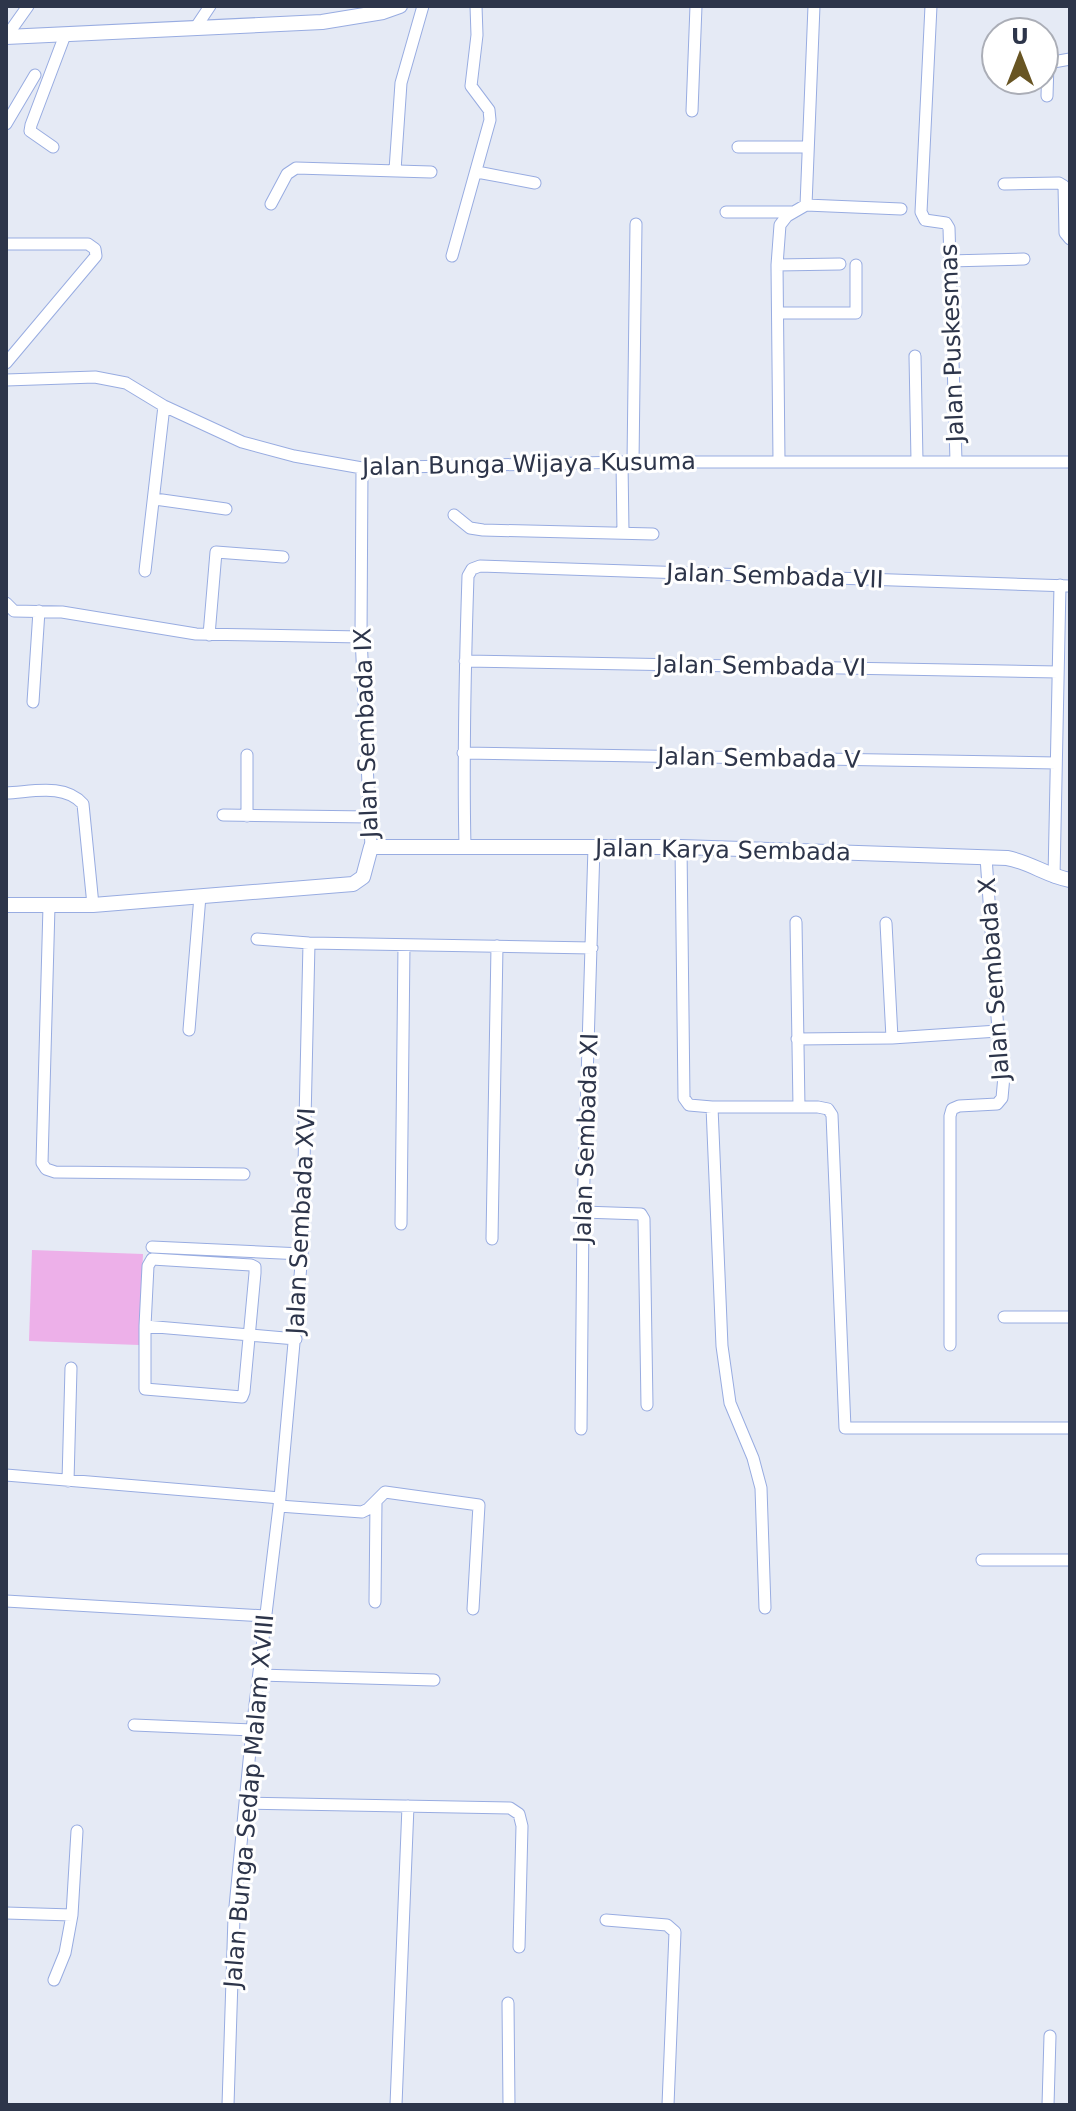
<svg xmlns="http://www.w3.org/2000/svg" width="1076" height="2111" font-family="'DejaVu Sans',sans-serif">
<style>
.green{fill:#edb0e9}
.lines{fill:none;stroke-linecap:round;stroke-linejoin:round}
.minor-casing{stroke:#98ace1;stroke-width:13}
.tertiary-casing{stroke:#98ace1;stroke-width:16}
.minor{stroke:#fff;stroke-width:11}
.tertiary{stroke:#fff;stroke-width:14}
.labels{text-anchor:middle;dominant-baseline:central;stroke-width:6;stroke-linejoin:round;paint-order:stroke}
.street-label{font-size:24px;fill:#2d354a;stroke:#fff}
</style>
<rect width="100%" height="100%" fill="#e5eaf5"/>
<path class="green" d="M 32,1250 L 143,1254 L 139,1345 L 29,1341 Z"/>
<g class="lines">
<g class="minor-casing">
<path id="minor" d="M 931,6 L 921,212 L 925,220 L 946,223 L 949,228 L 956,461
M 196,27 L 210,6
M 6,37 L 28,6
M 1047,96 L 1048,63 L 1070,59
M 692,111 L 696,6
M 6,124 L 35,75
M 53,147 L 30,131 L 31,125 L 65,35
M 738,147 L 807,147
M 395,170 L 401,83 L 423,6
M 477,172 L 535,183
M 1004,184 L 1059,183 L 1064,186 L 1065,233 L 1070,239
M 271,204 L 287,174 L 296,168 L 431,172
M 806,205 L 901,209
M 726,212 L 793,212
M 6,244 L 88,244 L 95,249 L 96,256 L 6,363
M 452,256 L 490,120 L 489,110 L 471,86 L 477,35 L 476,6
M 949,261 L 1024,259
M 777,265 L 840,264
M 778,313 L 856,313 L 856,265
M 915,356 L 917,461
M 6,380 L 95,377 L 126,383 L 164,406 L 242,442 L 294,456 L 362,468 L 622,462 L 1070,462
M 779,461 L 777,265 L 780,225 L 787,216 L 806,205 L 814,6
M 622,462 L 623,532
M 633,462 L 636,224
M 362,468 L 361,637 L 371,847
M 155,499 L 226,509
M 454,515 L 470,528 L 483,530 L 653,534
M 145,571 L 164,406
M 6,603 L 14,611 L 62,612 L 196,634 L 361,637
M 209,635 L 216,552 L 283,557
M 465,661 L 1058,672
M 33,702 L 39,611
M 463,753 L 1056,763
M 247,755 L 247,816
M 6,793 C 32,792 64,783 83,804 L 93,905
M 223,815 L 370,817
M 465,847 C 463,757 465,667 468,576 L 472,569 L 480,566 L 1070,586
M 681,847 L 684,1098 L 689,1105 L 712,1107 L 818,1107 L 828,1109 L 832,1115 L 845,1428 L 1070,1428
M 1054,877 L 1060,585
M 49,906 L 42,1163 L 46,1169 L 55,1172 L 244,1174
M 796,922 L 799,1107
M 886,923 L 892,1038
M 257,939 L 309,943 L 592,948
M 189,1030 L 200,896
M 797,1039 L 892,1038 L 998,1031
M 712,1107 L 722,1346 L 730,1403 L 753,1458 L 761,1488 L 765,1608
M 583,1212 L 641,1214 L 644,1219 L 647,1405
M 401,1224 L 404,945
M 492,1239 L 497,946
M 152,1247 L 302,1254
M 1004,1317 L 1070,1317
M 145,1326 L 145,1389 L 242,1397 L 244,1392 L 255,1273 L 255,1267 L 251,1265 L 152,1259 L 148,1266 L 145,1326 L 296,1339
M 950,1345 L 950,1116 L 952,1109 L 959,1106 L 997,1104 L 1002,1098 L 1004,1076 L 998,1031 L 986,857
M 581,1429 L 583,1212 L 594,847
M 6,1475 L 280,1498
M 68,1481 L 71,1368
M 279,1506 L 362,1512 L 368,1509 L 385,1492 L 479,1505 L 473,1609
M 982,1560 L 1070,1560
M 6,1601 L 265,1616
M 375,1602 L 376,1502
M 259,1675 L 434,1680
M 134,1725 L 252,1730
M 247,1803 L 510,1808 L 519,1814 L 522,1826 L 519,1947
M 6,1913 L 72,1915 L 77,1831
M 606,1920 L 667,1925 L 675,1932 L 668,2105
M 54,1980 L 65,1953 L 72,1915
M 508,2003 L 509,2105
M 228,2105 L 234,1917 L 252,1730 L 280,1498 L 302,1254 L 309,943
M 396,2105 L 408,1806
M 1048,2105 L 1050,2036"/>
</g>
<g class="tertiary-casing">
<path id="tertiary" d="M 6,37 L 322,22 L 383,12 L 400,6
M 6,905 L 93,905 L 353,884 L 363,877 L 371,847 L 681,847 L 1007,858 C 1030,862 1047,876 1070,880"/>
</g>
<use href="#minor" class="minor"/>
<use href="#tertiary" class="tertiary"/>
</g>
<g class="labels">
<g class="street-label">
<text transform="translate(952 343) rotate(-92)">Jalan Puskesmas</text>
<text transform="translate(529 464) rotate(-1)">Jalan Bunga Wijaya Kusuma</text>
<text transform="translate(775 576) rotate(2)">Jalan Sembada VII</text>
<text transform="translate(761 666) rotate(1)">Jalan Sembada VI</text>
<text transform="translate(366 733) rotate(-92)">Jalan Sembada IX</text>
<text transform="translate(759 758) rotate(1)">Jalan Sembada V</text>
<text transform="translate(723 850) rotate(1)">Jalan Karya Sembada</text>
<text transform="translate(994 979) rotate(-94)">Jalan Sembada X</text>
<text transform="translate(586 1138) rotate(-88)">Jalan Sembada XI</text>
<text transform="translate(301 1221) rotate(-87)">Jalan Sembada XVI</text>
<text transform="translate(249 1801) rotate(-85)">Jalan Bunga Sedap Malam XVIII</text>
</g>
</g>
<rect width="1076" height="2111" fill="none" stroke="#2d354a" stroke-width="16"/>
<g transform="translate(1020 56)"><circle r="38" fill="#ffffff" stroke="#abaeb7" stroke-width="2"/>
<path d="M0-6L14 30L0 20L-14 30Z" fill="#685523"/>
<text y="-12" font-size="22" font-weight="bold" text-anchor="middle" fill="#2d354a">U</text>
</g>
</svg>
